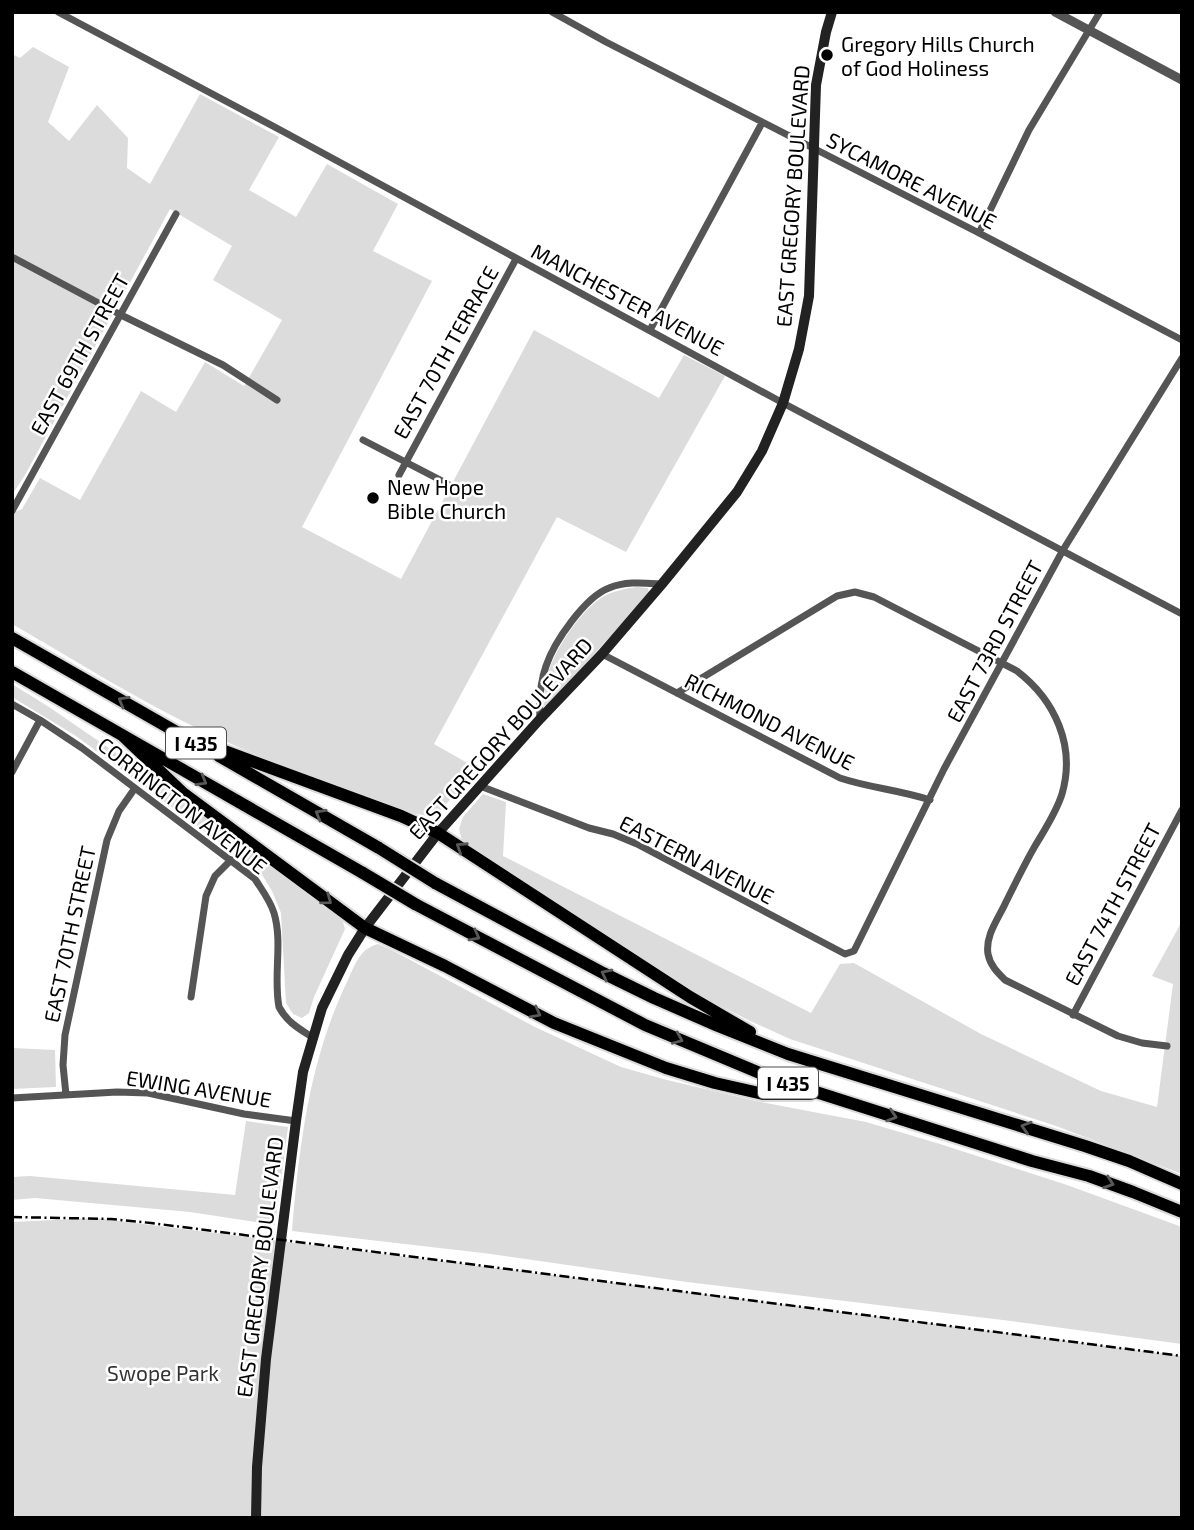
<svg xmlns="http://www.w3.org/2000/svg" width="1194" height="1530" font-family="'Exo 2',sans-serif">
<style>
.green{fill:#dcdcdc}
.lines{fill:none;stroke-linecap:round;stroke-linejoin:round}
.motorway-casing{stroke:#dbdbdb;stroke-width:16}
.minor{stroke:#555;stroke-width:7}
.tertiary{stroke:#555;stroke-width:9}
.secondary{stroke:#222;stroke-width:10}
.motorway{stroke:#000;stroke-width:12}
.rail{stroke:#000;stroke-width:2.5;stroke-dasharray:10 3.5 2 3.5;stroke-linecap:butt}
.motorway-bridge-casing{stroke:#dbdbdb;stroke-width:16;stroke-linecap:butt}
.motorway-bridge{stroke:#000;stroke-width:12}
.oneway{stroke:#595959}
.poi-dot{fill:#000;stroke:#fff;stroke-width:2.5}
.labels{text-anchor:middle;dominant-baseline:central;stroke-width:5;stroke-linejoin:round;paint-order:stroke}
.shield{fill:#fff;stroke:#4c4c4c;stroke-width:2}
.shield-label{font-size:19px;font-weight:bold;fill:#000}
.poi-label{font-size:21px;fill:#000;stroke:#fff;text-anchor:start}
.street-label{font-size:21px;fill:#000;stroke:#fff}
.park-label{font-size:21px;fill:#333;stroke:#fff}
</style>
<rect width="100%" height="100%" fill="#fff"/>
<path class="green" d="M 33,47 L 69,67 L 48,122 L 69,141 L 97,105 L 128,138 L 127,168 L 150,184 L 200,94 L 279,137 L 249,190 L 296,217 L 327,164 L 398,204 L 373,251 L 432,281 L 302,527 L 401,579 L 534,330 L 659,398 L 684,355 L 725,376 L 626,552 L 557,517 L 434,744 L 478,769 L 438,813 L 426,816 L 411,813 C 341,787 270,763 203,731 C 137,700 75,660 12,624 L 12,513 L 22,509 L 40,478 L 80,500 L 141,391 L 176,412 L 205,362 L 244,386 L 282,320 L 213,280 L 232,246 L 170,209 L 25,475 L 12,495 L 12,54 L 20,58 Z
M 637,587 L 648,588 L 649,593 L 549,705 L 544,706 C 545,695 545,683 548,673 C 556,648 579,613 601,598 C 612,591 624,589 637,587 Z
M 12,684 L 49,707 L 116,753 L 330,910 L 343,922 L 345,929 L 314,997 L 309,1013 L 302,1018 L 293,1014 L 286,1003 L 281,913 L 272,891 L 261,873 L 76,736 L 12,697 Z
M 483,794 L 506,802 L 503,856 L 811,1013 L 840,964 L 854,963 L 981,1034 L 1101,1091 L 1157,1107 L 1173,984 L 1152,976 L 1182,921 L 1182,1174 L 1056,1126 L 790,1039 L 746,1019 L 678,984 L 462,840 L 459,829 L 463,817 Z
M 378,944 L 390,949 L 535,1027 L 621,1067 L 667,1080 L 756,1101 L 866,1122 L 940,1144 L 1067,1185 L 1182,1227 L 1182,1344 L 1011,1321 L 687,1282 L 483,1253 L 292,1231 C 299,1147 309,1062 346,984 C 354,968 358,949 378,944 Z
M 12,1048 L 55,1050 L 56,1087 L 12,1089 Z
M 246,1121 L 288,1127 L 275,1225 L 190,1212 L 35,1198 L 12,1200 L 12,1177 L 30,1176 L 235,1195 Z
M 95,1218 L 648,1287 L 1182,1356 L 1182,1518 L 12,1518 L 12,1222 Z"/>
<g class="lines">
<g class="motorway-casing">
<path id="motorway" d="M 12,638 L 194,742
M 12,672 L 363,873
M 122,735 L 183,793 L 365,928 L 445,966 L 554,1023 L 666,1068 L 715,1083 L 763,1094 L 810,1094
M 189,738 L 401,816 L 438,833 L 690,997 L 750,1032
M 219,756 L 379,848
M 435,883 L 603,973 L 654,998 L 718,1026 L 788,1054 L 1085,1146 L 1129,1161 L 1182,1184
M 415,904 L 645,1025 L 772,1078 L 1032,1161 L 1089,1176 L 1133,1192 L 1182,1212"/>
</g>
<path class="minor" d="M 58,12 L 284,132 L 783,403 L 1182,614
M 552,12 L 606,42 L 979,233 L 1182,340
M 979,233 L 1029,130 L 1100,12
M 12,257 L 121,315 L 223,365 L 277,400
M 650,330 L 762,123
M 363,440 L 448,484
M 399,475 L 516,259
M 12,511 L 176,214
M 602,654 L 840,778 C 870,788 900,790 930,800
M 677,693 L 837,596 L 855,592 L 874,597 L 1017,671 C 1055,700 1076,746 1062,794 C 1056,813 1045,829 1035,846 C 1024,865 1015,884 1005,904 C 998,919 985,936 988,954 C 990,965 997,972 1005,980 L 1118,1036 L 1142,1043 L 1167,1046
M 12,704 L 40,720 L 82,748 L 255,879 C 262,890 270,900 274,913 C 283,943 273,976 279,1007 C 287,1022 298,1028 312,1037
M 540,719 C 539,701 540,683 546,666 C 554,642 585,597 609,588 C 626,581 644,583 662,584
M 12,772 L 40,720
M 480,786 L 589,828 L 613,834 L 637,844 L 845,954 L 854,951 L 944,769 L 1063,550 L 1182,358
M 191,997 L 206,896 L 215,876 L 231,860
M 1073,1015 L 1182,810
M 66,1095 L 63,1065 L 65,1035 L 107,840 L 119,811 L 135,788
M 12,1098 L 117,1092 L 148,1093 L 244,1114 L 296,1121"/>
<path class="tertiary" d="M 1055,12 L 1182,80"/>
<path class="secondary" d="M 256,1518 L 257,1467 L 266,1359 L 296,1121 L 303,1072 L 322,1008 L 348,955 L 365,928 L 438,833 L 540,719 L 602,654 L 662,584 L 737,492 L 762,451 L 783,403 L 799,349 L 809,296 L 816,85 L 826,32 L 832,12"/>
<use href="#motorway" class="motorway"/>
<path class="rail" d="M 12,1217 L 111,1219 L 151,1223 L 1182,1356"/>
<g class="motorway-bridge-casing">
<path id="motorway-bridge" d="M 379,848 L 435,883
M 363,873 L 415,904"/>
</g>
<use href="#motorway-bridge" class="motorway-bridge"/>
</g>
<defs><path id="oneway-chevron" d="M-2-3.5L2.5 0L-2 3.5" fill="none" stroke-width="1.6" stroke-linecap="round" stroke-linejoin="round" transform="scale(1.75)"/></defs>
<g class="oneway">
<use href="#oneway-chevron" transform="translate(123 701) rotate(-150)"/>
<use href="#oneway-chevron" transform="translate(202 781) rotate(30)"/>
<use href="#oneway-chevron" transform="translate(320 814) rotate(-150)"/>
<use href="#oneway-chevron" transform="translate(461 847) rotate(-147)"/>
<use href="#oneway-chevron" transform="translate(327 900) rotate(36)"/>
<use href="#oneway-chevron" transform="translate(475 936) rotate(28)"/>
<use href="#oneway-chevron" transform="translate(606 974) rotate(-153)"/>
<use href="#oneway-chevron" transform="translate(536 1013) rotate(28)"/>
<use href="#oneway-chevron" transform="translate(678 1039) rotate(23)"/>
<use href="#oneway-chevron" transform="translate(892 1116) rotate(18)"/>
<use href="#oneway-chevron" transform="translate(1026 1127) rotate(-163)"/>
<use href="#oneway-chevron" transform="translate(1109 1183) rotate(19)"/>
</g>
<g class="poi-dot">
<circle cx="827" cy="55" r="7"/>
<circle cx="373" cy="498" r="7"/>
</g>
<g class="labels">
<g class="shield">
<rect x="166" y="727.5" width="60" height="31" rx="5"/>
<rect x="758" y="1067.5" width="60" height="31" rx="5"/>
</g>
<g class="shield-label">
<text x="196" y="743">I 435</text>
<text x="788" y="1083">I 435</text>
</g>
<g class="poi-label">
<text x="841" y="43">Gregory Hills Church<tspan x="841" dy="24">of God Holiness</tspan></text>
<text x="387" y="486">New Hope<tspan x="387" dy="24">Bible Church</tspan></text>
</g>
<g class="street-label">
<text transform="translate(912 180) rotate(27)">SYCAMORE AVENUE</text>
<text transform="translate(792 196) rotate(-86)">EAST GREGORY BOULEVARD</text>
<text transform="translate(628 299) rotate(28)">MANCHESTER AVENUE</text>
<text transform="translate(445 352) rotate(-61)">EAST 70TH TERRACE</text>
<text transform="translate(79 354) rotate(-61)">EAST 69TH STREET</text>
<text transform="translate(994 641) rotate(-62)">EAST 73RD STREET</text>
<text transform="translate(770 721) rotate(27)">RICHMOND AVENUE</text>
<text transform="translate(500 738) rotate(-48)">EAST GREGORY BOULEVARD</text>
<text transform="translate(183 805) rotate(38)">CORRINGTON AVENUE</text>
<text transform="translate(697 859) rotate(27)">EASTERN AVENUE</text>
<text transform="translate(1112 904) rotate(-62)">EAST 74TH STREET</text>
<text transform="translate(69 934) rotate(-78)">EAST 70TH STREET</text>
<text transform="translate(199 1088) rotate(9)">EWING AVENUE</text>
<text transform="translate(259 1267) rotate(-83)">EAST GREGORY BOULEVARD</text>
</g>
<g class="park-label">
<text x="163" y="1372">Swope Park</text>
</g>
</g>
<rect width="1194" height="1530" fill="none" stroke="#000000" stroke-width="28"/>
</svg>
